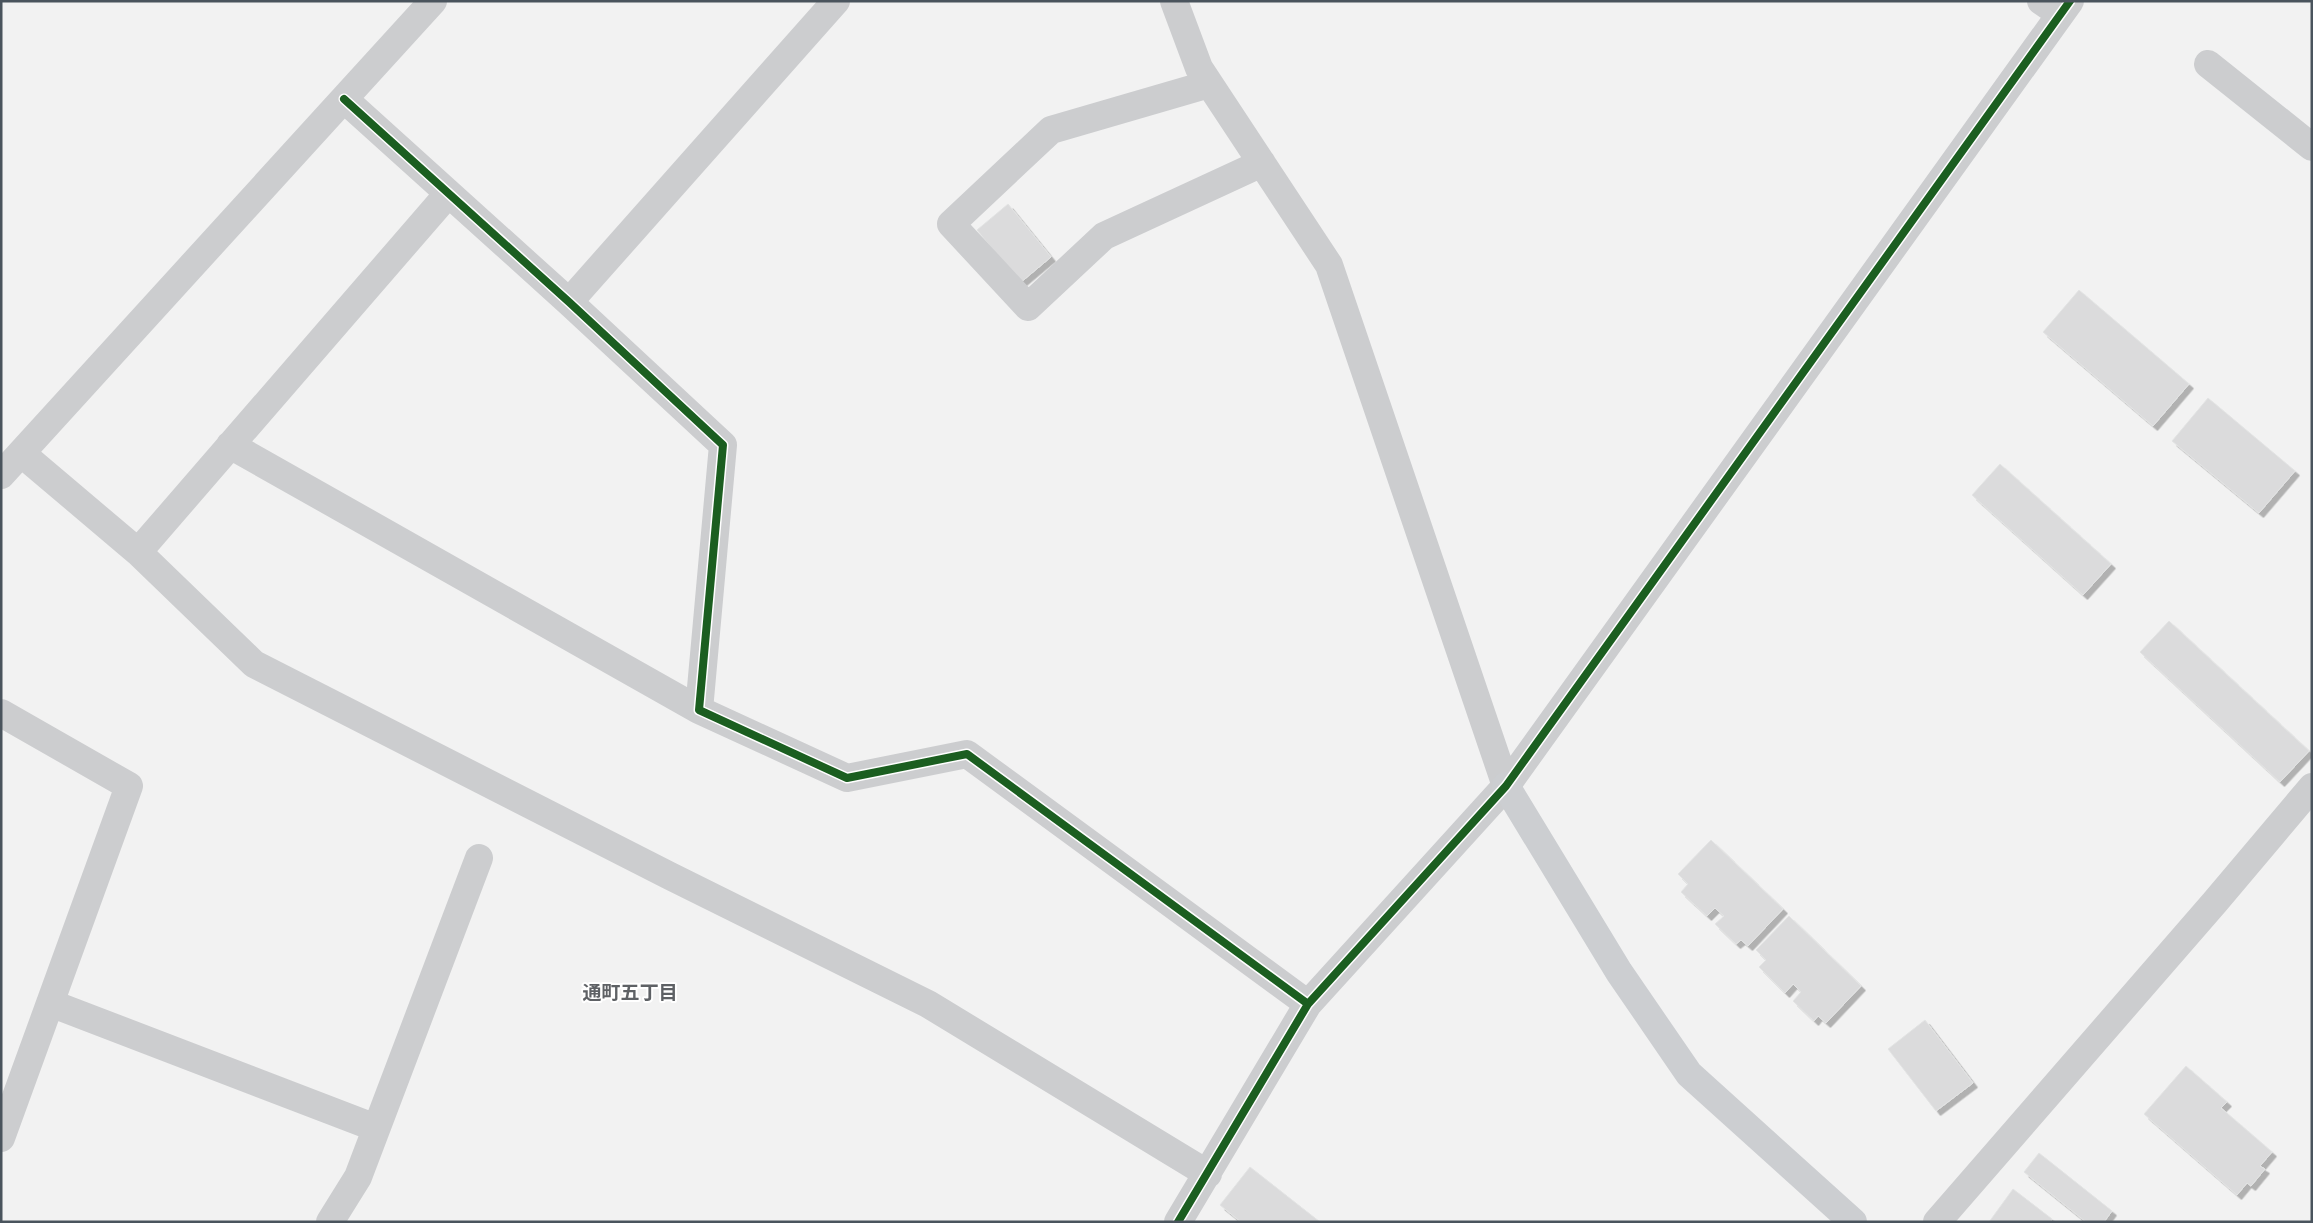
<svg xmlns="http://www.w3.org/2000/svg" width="2313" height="1223" font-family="Manrope,'Noto Sans JP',sans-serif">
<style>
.building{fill:#dbdbdc;stroke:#e3e4e4;filter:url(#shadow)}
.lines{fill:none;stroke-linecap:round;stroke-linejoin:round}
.street{stroke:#cccdcf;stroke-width:28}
.secondary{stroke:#ccced1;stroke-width:28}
.cycleway-casing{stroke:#fff;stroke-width:11}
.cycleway{stroke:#1b5e20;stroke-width:8}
.labels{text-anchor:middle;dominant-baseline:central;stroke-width:4;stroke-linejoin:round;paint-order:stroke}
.neighbourhood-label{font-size:19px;font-weight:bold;fill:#5e6165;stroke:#fff}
</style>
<defs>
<filter id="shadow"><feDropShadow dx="4.5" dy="4.5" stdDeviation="0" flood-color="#0004"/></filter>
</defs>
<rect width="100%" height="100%" fill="#f2f2f2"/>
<path class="building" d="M 1008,204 L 1051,257 L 1020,283 L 977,230 Z
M 2079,290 L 2189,384 L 2153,426 L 2043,332 Z
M 2208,398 L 2295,471 L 2259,513 L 2172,441 Z
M 2000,464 L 2111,564 L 2083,595 L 1972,495 Z
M 2169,621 L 2309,751 L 2280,782 L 2140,652 Z
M 1711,840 L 1783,909 L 1748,946 L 1741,940 L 1736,944 L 1715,924 L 1724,916 L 1715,908 L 1707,916 L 1681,892 L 1688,884 L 1678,874 Z
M 1789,916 L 1861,986 L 1826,1023 L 1818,1016 L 1814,1021 L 1793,1001 L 1801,992 L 1793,984 L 1785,993 L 1759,967 L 1766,960 L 1756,950 Z
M 1925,1020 L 1973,1083 L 1936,1111 L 1888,1049 Z
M 2186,1066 L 2227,1102 L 2221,1108 L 2272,1152 L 2260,1166 L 2265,1169 L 2251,1186 L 2247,1183 L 2237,1195 L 2144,1114 Z
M 2039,1153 L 2112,1211 L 2104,1222 L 2086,1222 L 2024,1172 Z
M 1250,1167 L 1320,1222 L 1241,1222 L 1220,1205 Z
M 2013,1189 L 2052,1219 L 2051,1222 L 1989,1222 Z"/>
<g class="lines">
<path class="street" d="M 1174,1 L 1199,68 L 1329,265 L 1506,786
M 2041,1 L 2060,14
M 2208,64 L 2312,147
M 1209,84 L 1051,130 L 951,224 L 1028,307 L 1104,236 L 1262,163
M 344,99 L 569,302 L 723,445 L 699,710 L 847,778 L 967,754 L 1308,1004
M 569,302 L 836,1
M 230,445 L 699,710
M 21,453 L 138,552 L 254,664 L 670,876 L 928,1004 L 1208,1174
M 1,475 L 433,1
M 138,552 L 448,194
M 1,713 L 129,786 L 1,1138
M 50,1003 L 376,1128
M 330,1222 L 358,1177 L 479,858
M 1178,1222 L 1308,1004 L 1506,786 L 2070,1
M 1937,1222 L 2215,902 L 2312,787"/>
<path class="secondary" d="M 1506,786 L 1619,972 L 1689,1074 L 1853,1222"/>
<g class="cycleway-casing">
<path id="cycleway" d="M 344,99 L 569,302 L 723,445 L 699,710 L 847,778 L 967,754 L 1308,1004
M 1178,1222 L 1308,1004 L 1506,786 L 2070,1"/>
</g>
<use href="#cycleway" class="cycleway"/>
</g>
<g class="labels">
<g class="neighbourhood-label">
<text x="630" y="992">通町五丁目</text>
</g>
</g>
<rect width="2313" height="1223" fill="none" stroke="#4a545d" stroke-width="5"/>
</svg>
